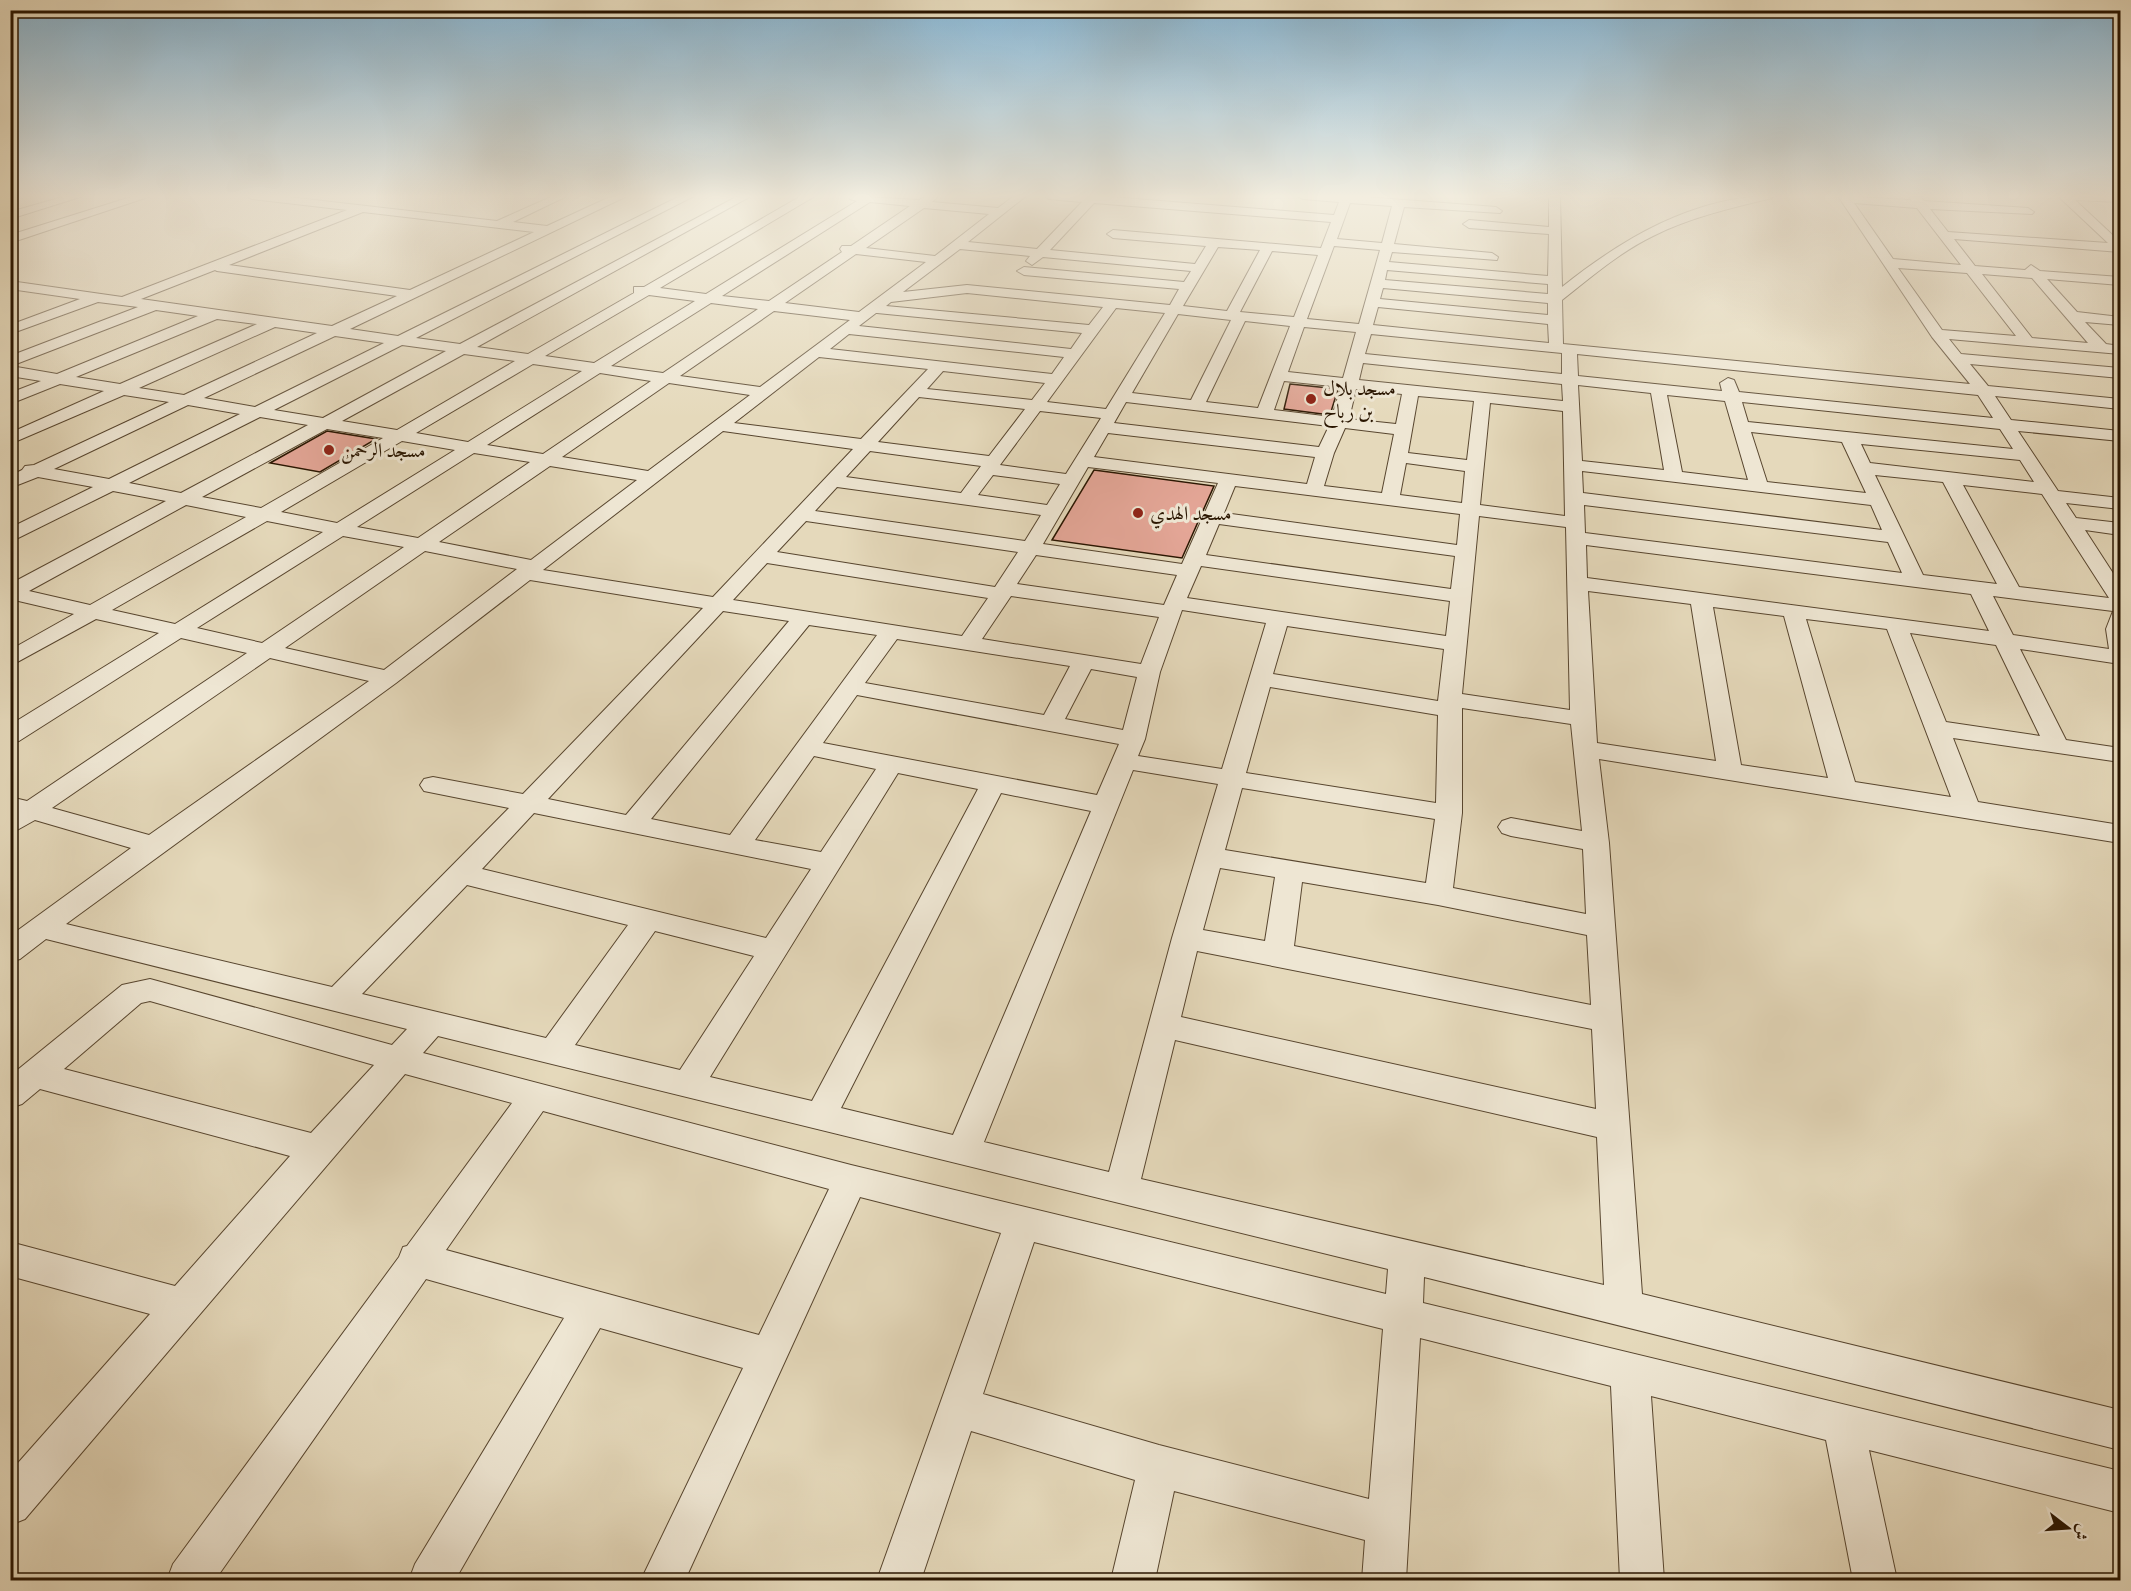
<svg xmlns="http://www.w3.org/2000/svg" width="2131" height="1591" font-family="Alegreya,Amiri,serif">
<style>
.building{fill:#e4a697;stroke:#291500;stroke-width:1.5}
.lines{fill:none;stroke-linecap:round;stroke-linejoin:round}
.minor-casing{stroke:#58462f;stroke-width:2}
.minor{fill:#eee6d3;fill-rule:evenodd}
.poi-dot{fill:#8f2418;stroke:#eee6d3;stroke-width:2}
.labels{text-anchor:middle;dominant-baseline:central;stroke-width:6;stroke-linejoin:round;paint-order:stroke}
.far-poi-label{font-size:20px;fill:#291500;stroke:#eee6d3;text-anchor:start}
</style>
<rect width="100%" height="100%" fill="#e5d9bb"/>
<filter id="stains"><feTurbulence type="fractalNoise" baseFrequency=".00333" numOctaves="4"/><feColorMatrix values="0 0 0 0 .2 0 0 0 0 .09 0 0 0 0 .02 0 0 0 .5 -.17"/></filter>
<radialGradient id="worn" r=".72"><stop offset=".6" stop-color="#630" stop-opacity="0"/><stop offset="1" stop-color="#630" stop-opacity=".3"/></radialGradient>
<path class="building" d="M 1290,384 L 1338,389 L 1330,415 L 1284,409 Z
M 327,431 L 376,439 L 320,472 L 270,463 Z
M 1094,470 L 1214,486 L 1182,558 L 1052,540 Z"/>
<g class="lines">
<g class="minor-casing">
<path id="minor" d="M 10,196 L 21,196 L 10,200 Z
M 66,196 L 83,196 L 10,219 L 10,212 Z
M 134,196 L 151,196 L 10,243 L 10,235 Z
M 246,196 L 279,196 L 497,221 L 553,196 L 567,196 L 513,222 L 547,226 L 612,196 L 627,196 L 350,329 L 398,336 L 680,196 L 694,196 L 416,338 L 460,344 L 738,196 L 751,196 L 477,347 L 528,354 L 634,293 L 634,287 L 644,287 L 801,196 L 815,196 L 660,288 L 706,294 L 857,201 L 850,199 L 849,196 L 919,200 L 926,196 L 938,196 L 932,202 L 998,208 L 1014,196 L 1026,196 L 968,242 L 1037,249 L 1082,202 L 1049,199 L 1044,196 L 1099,196 L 1334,215 L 1339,202 L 1303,199 L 1297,196 L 1352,196 L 1496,207 L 1502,211 L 1500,213 L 1404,207 L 1394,244 L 1492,253 L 1498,257 L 1497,260 L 1392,252 L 1389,262 L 1548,276 L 1549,234 L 1469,228 L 1463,224 L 1469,220 L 1549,227 L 1549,196 L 1560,196 L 1562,287 C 1622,239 1694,196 1773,196 L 1772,198 C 1731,208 1691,217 1653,236 C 1620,252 1591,277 1562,300 L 1563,344 L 1970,384 L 1932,337 L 1838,196 L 1911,200 L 1909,196 L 1920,196 L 1924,201 L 2028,208 L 2034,212 L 2032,214 L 1930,209 L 1948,232 L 2108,243 L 2058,196 L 2120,196 L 2120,202 L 2075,200 L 2120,242 L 2120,252 L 1954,239 L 1975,266 L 2025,270 L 2031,265 L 2040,271 L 2120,277 L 2120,285 L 2047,279 L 2077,312 L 2120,317 L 2120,325 L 2085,322 L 2106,344 L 2120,346 L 2120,354 L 1949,339 L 1961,354 L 2120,368 L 2120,378 L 1970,364 L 1988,386 L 2120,399 L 2120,409 L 1995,396 L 2011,420 L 2120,431 L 2120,441 L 2018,431 L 2058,491 L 2120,498 L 2120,509 L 2066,503 L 2076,518 L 2120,523 L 2120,535 L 2085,530 L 2120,584 L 2120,664 L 2020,649 L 2066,740 L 2120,748 L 2120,762 L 1953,738 L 1978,802 L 2120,825 L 2120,843 L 1599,759 L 1609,843 L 1642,1294 L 2120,1410 L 2120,1450 L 1424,1277 L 1423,1303 L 2120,1471 L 2120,1513 L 1869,1450 L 1897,1580 L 1853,1580 L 1826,1440 L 1651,1396 L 1664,1580 L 1620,1580 L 1611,1386 L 1420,1338 L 1406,1580 L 1362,1580 L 1365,1540 L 1174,1491 L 1155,1580 L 1111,1580 L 1135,1480 L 971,1431 L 921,1580 L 877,1580 L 1001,1233 L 860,1197 L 685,1580 L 641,1580 L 743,1368 L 600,1328 L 455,1580 L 409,1580 L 415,1564 L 564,1318 L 426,1279 L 215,1580 L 167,1580 L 173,1564 L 399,1257 L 403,1247 L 407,1246 L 512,1103 L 405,1074 L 25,1519 L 10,1525 L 10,1472 L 150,1314 L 10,1276 L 10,1242 L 175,1286 L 290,1156 L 40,1089 L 22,1104 L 10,1108 L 10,1076 L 122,985 L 150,979 L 392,1045 L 407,1029 L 46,939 L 20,959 L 10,962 L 10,936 L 131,848 L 35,820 L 10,834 L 10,797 L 27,801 L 247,653 L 181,638 L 19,741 L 10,743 L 10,725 L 159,633 L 96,619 L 10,666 L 10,650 L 74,614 L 10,599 L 10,584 L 166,501 L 113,491 L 10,542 L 10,528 L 93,487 L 38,477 L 10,488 L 10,476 L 22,470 L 25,466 L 34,465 L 169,402 L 124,395 L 10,444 L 10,433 L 104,391 L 60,384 L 10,404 L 10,393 L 41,381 L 10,376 L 10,356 L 138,307 L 98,302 L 10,334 L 10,325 L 80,299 L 10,289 L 10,281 L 122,297 L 347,210 L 252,199 ZM 870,202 L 910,206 L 851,246 L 842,246 L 840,249 L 842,252 L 769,301 L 722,296 ZM 1094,203 L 1331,222 L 1321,248 L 1113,230 L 1107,234 L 1113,238 L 1206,246 L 1195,264 L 1050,250 ZM 1350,203 L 1392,206 L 1382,243 L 1337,239 ZM 1854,203 L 1917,208 L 1961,265 L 1893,259 ZM 924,208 L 989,214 L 935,256 L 866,248 ZM 363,212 L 534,232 L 410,290 L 229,265 ZM 1334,246 L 1380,250 L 1359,324 L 1307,319 ZM 1218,247 L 1260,250 L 1227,311 L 1183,306 ZM 960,249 L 1030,256 L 1026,261 L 1032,265 L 1043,257 L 1191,271 L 1184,282 L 1024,267 L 1017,271 L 1024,275 L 1179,289 L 1170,305 L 967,285 L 903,292 ZM 1272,251 L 1318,255 L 1294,317 L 1240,312 ZM 856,254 L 926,262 L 859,312 L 785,303 ZM 1898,268 L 1967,273 L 2016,336 L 1942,330 ZM 215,270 L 217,271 L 397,296 L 332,326 L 141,299 ZM 1387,270 L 1548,284 L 1548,294 L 1385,280 ZM 1982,274 L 2032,278 L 2088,343 L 2032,338 ZM 1383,288 L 1548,303 L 1548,315 L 1380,299 ZM 967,293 L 1103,307 L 1089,325 L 886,306 L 891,302 ZM 649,295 L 695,301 L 594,363 L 545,356 ZM 711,303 L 758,309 L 663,373 L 611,366 ZM 1378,307 L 1548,324 L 1549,343 L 1373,325 ZM 1116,308 L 1165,313 L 1106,409 L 1047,402 ZM 156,310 L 198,316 L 57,374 L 11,366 ZM 774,311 L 850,320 L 760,387 L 680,376 ZM 876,313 L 877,313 L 1082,333 L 1071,349 L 859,326 ZM 1178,314 L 1231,320 L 1191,400 L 1132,393 ZM 217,319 L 257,324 L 120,384 L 76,377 ZM 1245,321 L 1290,326 L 1258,408 L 1206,402 ZM 275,327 L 317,333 L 184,395 L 139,388 ZM 1304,327 L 1356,332 L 1343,378 L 1288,372 ZM 849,334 L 1064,357 L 1052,374 L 830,349 ZM 1371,334 L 1562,353 L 1562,374 L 1365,354 ZM 335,336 L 384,343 L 255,407 L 204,398 ZM 402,345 L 446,351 L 323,418 L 274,410 ZM 464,354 L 515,361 L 397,430 L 342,421 ZM 1577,354 L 1978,395 L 1993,418 L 1739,392 L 1734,380 L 1728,378 L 1720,383 L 1722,391 L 1578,376 ZM 819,357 L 928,369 L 861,439 L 734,423 ZM 1363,363 L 1562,384 L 1563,401 L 1359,380 ZM 533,364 L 582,371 L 468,442 L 416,433 ZM 943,371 L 1045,383 L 1032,400 L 927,389 ZM 600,373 L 651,381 L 543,454 L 487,445 ZM 1284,381 L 1341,387 L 1332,417 L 1274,410 ZM 669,383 L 750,395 L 648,471 L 562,457 ZM 1578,385 L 1651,393 L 1664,470 L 1582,461 ZM 1356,389 L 1402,394 L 1396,424 L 1349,419 ZM 1667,395 L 1725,401 L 1748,480 L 1682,472 ZM 1418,396 L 1474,401 L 1467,460 L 1408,453 ZM 919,397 L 1025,409 L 989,456 L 878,442 ZM 1126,402 L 1329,426 L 1319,447 L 1114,423 ZM 1742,402 L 2000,429 L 2013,449 L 1748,422 ZM 1490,403 L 1563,411 L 1565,516 L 1480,505 ZM 188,405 L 240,414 L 109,479 L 54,469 ZM 1040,411 L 1101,418 L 1066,474 L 1000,465 ZM 260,417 L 308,425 L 181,493 L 129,483 ZM 1345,428 L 1394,434 L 1382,493 L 1324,486 L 1334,453 ZM 327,429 L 383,438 L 261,508 L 202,497 ZM 723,431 L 853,449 L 713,597 L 543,570 ZM 1751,432 L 1842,442 L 1866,493 L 1767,482 ZM 1108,433 L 1315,457 L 1307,484 L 1094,457 ZM 402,441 L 455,450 L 337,523 L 281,512 ZM 1861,444 L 2020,460 L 2034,482 L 1870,463 ZM 870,451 L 981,466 L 961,493 L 846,477 ZM 474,453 L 530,462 L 418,538 L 357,527 ZM 1406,463 L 1465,471 L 1462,503 L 1400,495 ZM 550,466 L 637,480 L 531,560 L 439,542 ZM 1088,467 L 1218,483 L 1182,564 L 1043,544 ZM 1582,471 L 1871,505 L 1882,530 L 1583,493 ZM 993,475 L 1060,484 L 1047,505 L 978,495 ZM 1875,475 L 1943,482 L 1997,584 L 1923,575 ZM 1963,485 L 2042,494 L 2109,598 L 2019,587 ZM 1235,486 L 1460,514 L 1457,545 L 1224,513 ZM 837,487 L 1041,515 L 1025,541 L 815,511 ZM 186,505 L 246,517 L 90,605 L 29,591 ZM 1584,505 L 1888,542 L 1902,573 L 1585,533 ZM 1479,516 L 1566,527 L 1570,710 L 1462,694 ZM 267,521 L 323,532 L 175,624 L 112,610 ZM 806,521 L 1018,552 L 995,587 L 777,552 ZM 1219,524 L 1455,556 L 1451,589 L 1206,555 ZM 343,536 L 404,547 L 262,643 L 197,628 ZM 1586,545 L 1971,594 L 1989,631 L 1587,578 ZM 425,551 L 517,569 L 384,670 L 285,648 ZM 1036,555 L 1177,575 L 1164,605 L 1017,584 ZM 767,563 L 988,598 L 962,636 L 733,600 ZM 1201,566 L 1450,601 L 1446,636 L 1187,598 ZM 530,580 L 703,608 L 523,794 L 433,777 L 424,779 L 420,785 L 424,791 L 509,808 L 332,987 L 66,924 L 396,683 ZM 1588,591 L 1691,604 L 1716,761 L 1597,743 ZM 1011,596 L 1159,617 L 1141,664 L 982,639 ZM 1993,596 L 2113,611 L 2106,629 L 2109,649 L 2013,635 ZM 1713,607 L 1784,616 L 1828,778 L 1741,765 ZM 1182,610 L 1266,623 L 1222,769 L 1138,756 L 1145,739 L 1160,672 ZM 723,611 L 789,621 L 626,815 L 548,799 ZM 1806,619 L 1887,629 L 1951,797 L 1855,782 ZM 809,625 L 877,635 L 730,835 L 651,819 ZM 1287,626 L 1444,649 L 1438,701 L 1273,674 ZM 1910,633 L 1996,645 L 2040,736 L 1946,722 ZM 897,639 L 1070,666 L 1044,715 L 865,683 ZM 270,658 L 369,681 L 149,835 L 52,808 ZM 1091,669 L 1137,677 L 1123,730 L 1065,719 ZM 1270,687 L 1438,715 L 1436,803 L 1246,773 ZM 857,695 L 1119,744 L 1097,795 L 823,743 ZM 1462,708 L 1571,724 L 1582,831 L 1511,818 L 1502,821 L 1498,827 L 1502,833 L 1511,836 L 1583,849 L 1586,914 L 1453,888 L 1462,813 ZM 814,756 L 876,769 L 821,852 L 755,840 ZM 1133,770 L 1218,784 L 1172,938 L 1109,1172 L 984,1142 ZM 898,773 L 978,789 L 812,1101 L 710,1077 ZM 1242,788 L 1435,819 L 1426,883 L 1225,850 ZM 1001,793 L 1091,811 L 953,1135 L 841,1108 ZM 534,813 L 811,869 L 766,938 L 482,869 ZM 1220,868 L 1275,877 L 1265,941 L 1203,930 ZM 1302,882 L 1438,905 L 1587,935 L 1591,1005 L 1294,946 ZM 467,885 L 628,925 L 546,1038 L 362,994 ZM 655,931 L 754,956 L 680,1070 L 575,1045 ZM 1197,951 L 1592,1029 L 1596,1109 L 1181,1017 ZM 150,1001 L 374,1065 L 311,1133 L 64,1069 L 141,1003 ZM 438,1036 L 1388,1269 L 1386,1294 L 851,1165 L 423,1053 ZM 1175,1040 L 1597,1137 L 1604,1285 L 1141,1179 ZM 543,1111 L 829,1189 L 759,1335 L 446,1250 ZM 1034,1242 L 1383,1329 L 1369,1499 L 1159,1445 L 983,1394 Z"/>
</g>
<use href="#minor" class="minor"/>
</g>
<linearGradient id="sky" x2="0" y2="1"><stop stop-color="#87b6d4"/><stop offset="0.47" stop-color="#f3eee0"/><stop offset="1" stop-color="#f3eee0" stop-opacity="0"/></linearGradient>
<rect width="2131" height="418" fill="url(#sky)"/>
<g class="poi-dot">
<circle cx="1311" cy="399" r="6"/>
<circle cx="329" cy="450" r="6"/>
<circle cx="1138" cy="513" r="6"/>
</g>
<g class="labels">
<g class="far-poi-label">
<text x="1323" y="388">مسجد بلال<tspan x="1323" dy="23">بن رباح</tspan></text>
<text x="341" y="450">مسجد الرحمن</text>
<text x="1150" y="513">مسجد الهدي</text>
</g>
</g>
<rect width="2131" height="1591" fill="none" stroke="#e5d9bb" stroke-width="36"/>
<rect x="12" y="12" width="2107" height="1567" fill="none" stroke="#291500" stroke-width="3"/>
<rect x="18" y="18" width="2095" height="1555" fill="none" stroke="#291500" stroke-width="1.5"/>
<g transform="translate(2068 1528) rotate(107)" stroke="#eee6d3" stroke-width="4.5" paint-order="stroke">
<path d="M0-4.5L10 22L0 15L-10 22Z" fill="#291500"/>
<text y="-9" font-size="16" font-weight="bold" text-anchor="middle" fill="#291500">ش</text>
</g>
<rect width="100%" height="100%" filter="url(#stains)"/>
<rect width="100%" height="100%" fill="url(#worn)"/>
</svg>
